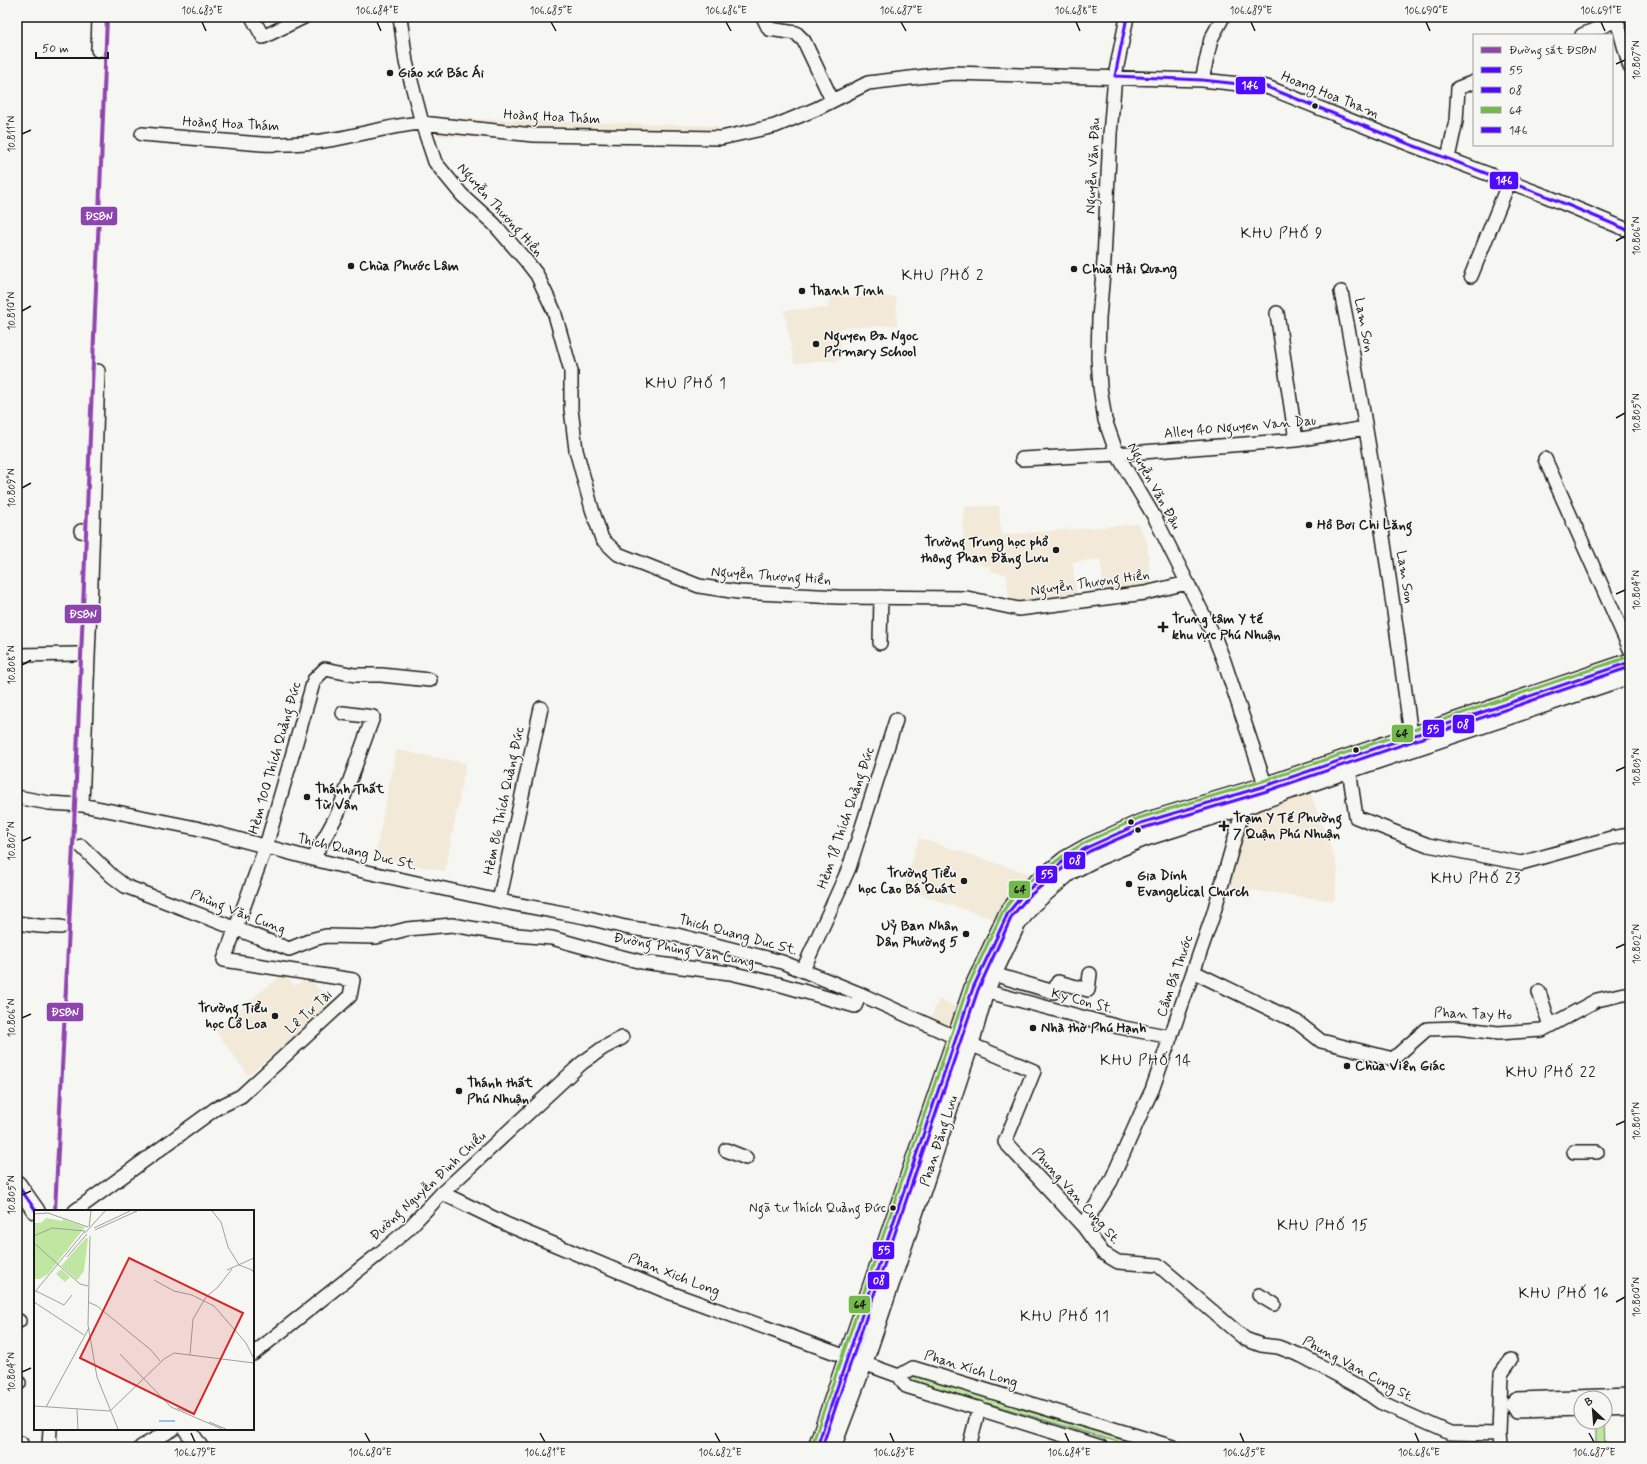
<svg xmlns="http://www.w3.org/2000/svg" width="1647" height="1464" font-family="Mynerve,sans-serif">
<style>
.built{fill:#f2e9d8}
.green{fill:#c0e7a2;stroke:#6e825f}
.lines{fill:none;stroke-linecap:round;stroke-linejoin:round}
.minor-casing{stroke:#1c1c1c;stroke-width:16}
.major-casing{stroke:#1c1c1c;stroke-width:20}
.minor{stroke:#f6f6f2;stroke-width:13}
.major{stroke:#f6f6f2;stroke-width:17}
.bus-1-casing{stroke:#f6f6f2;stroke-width:6}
.bus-2-casing{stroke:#f6f6f2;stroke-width:6}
.bus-3-casing{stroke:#f6f6f2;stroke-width:6}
.bus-4-casing{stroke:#f6f6f2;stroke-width:6}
.bus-1{stroke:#4f0aff;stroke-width:3}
.bus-2{stroke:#4f0aff;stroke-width:3}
.bus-3{stroke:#72b84b;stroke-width:3}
.bus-4{stroke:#4f0aff;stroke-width:3}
.rail-1-casing{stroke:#f6f6f2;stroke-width:7}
.rail-1{stroke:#8e44ad;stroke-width:4}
.ticks{fill:none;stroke:#1c1c1c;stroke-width:1.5}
.poi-dot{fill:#1c1c1c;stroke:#f6f6f2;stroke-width:1.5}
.labels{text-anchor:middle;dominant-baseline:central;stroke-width:3;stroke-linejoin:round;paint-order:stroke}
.bus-label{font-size:13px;fill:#1c1c1c;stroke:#f6f6f2;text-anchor:end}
.poi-label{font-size:14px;font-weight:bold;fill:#1c1c1c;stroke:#f6f6f2;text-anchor:start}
.street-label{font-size:14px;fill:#1c1c1c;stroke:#f6f6f2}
.neighbourhood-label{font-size:15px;letter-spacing:1px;fill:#1c1c1c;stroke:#f6f6f2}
.inset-river{fill:none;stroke:#91c4ee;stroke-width:2}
.inset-road{fill:none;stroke:#9f9f9c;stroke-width:1}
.view{fill:#d62828;fill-opacity:0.15;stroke:#d62828;stroke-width:2}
.inset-edge{fill:none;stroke:#1c1c1c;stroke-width:2}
.line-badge{stroke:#f6f6f2;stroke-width:1.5}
.badge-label{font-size:11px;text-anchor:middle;font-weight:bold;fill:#fff}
.pale-badge-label{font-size:11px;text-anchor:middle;font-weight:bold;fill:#111}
.neatline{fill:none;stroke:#1c1c1c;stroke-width:1.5}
.ticks-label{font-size:10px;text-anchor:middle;fill:#1c1c1c}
</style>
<rect width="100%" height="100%" fill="#f6f6f2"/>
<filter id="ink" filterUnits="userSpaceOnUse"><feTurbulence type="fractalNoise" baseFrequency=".025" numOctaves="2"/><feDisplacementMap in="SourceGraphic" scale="8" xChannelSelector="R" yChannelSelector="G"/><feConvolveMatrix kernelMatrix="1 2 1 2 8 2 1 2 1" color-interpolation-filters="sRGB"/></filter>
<g filter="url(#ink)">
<path class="built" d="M 439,118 L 717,126 L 718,146 L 438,136 Z
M 829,297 L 896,297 L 897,325 L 841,328 L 841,360 L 794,363 L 784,310 L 828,308 Z
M 999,506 L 1001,535 L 1138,524 L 1147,542 L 1151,585 L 1105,591 L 1100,559 L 1072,562 L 1077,595 L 1022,603 L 1009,601 L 1007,575 L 991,571 L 991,567 L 963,560 L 964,507 Z
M 396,750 L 466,763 L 445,871 L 375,858 Z
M 1310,792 L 1338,868 L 1334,901 L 1229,887 L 1248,812 Z
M 919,838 L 1029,874 L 993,919 L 903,889 Z
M 284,974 L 295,986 L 306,978 L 335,1003 L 248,1075 L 214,1029 Z
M 939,999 L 957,1007 L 949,1028 L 930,1020 Z"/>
<path class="green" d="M 909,1374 L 1156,1447 L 1134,1447 L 911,1380 Z
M 1596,1422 L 1604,1422 L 1605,1447 L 1596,1447 Z"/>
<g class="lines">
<g class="minor-casing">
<path id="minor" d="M 252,17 L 263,37 L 304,17
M 400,17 L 406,62 L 422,123 L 435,162 L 462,195 L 494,224 L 527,262 L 537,275 L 554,311 L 571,371 L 571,409 L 576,450 L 592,509 L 602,539 L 618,554 L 699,586 L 738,592 L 838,597 L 967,598 L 1019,609 L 1145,593 L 1187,583
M 763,17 L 769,29 L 796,33 L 804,41 L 832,100
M 1127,17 L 1115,76 L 1110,134 L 1104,261 L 1099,318 L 1098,358 L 1100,387 L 1105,420 L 1117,454 L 1155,518 L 1214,636 L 1224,661 L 1268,793
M 1616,17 L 1630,67
M 1582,35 L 1617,20
M 98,50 L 99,17
M 1202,80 L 1211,39 L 1223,17
M 142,134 L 262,144 C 286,145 312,143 335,139 C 364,134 393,125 422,123 L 533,135 L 721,138 L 775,126 L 816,109 L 868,83 L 952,73 L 1202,80 L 1267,87 L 1409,144 L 1546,196 L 1630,231
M 1448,158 L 1456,121 L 1458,88 L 1474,82
M 1471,276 L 1509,182
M 1341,292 C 1370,438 1391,587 1411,735 L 1414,744
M 1277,313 L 1296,440
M 1022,459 L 1117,454 L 1296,440 L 1365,428
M 1545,459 L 1630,649
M 81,531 L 93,533
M 880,643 L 881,597
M 17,655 L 76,654
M 1349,769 L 1356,817 L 1428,845 L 1521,863 L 1611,838 L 1630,835
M 17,797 L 49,803 L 82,805 L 196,828 L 313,859 L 367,872 L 499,901 L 585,917 L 625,927 L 677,935 L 782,962 L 860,994 L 957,1038
M 82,805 L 91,583 L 98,371
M 81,846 L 112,876 L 125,886 L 289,949 L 314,939 L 326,936 L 376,937 L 407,929 L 452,925 L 506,934 L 552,938 L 606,953 L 642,962 L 730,973 L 778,984 L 855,1006 L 860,994
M 313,859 L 338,813 L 373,717 L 343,713
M 499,901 L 541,708
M 17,923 L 39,926 L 61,927
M 803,970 L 849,868 L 896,720
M 1194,972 L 1297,1022 L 1321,1041 L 1393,1059 L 1427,1029 L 1457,1028 L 1498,1033 L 1542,1030 L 1597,1000 L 1624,994 L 1630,994
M 993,974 L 1054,992 L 1058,982 L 1088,990 L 1090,974
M 985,991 L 1119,1027 L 1171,1037
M 1539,992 L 1550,1026
M 970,1044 L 1034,1071 L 1005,1142 L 1083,1226 L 1103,1253 L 1118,1262 L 1158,1265 L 1245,1339 L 1261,1345 L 1278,1347 L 1302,1356 L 1356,1385 L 1380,1402 L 1450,1433 L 1499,1434 L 1500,1447
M 726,1150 L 746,1158
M 1574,1152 L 1597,1152
M 442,1193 L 508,1225 L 668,1292 L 899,1376 L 906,1386 L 1101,1447
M 75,1211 L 215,1109 L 241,1096 L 350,996 L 353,980 L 224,960 L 266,846 L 314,680 L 325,669 L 355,675 L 381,675 L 430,680
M 1083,1226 L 1111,1181 L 1142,1111 L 1152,1090 L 1213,915 L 1244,806 L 1241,800
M 1259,1295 L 1274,1304
M 17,1321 L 19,1321
M 253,1354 L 380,1253 L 407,1230 L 442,1193 L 582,1063 L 603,1048 L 622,1038
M 899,1376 L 913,1368 L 1173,1447
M 17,1383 L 19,1383
M 1512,1404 L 1517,1399 L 1630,1395
M 1512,1404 L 1516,1411 L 1581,1409
M 1605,1409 L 1630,1408
M 1499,1434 L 1501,1374 L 1511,1360
M 17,1443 L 21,1443
M 49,1447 L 50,1429
M 141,1447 L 173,1429
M 969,1447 L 979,1408"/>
</g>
<g class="major-casing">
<path id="major" d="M 17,1184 L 36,1211
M 187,1429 L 199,1447
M 817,1447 L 973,988 L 1008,913 L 1024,893 L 1065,860 L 1088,847 L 1141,823 L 1265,786 L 1630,662
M 832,1447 L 864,1362 L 924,1184 L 970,1044 L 985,991 L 1016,925 L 1032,904 L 1070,871 L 1097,857 L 1143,838 L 1244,806 L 1335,774 L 1630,675"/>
</g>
<use href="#minor" class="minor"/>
<use href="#major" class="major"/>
<g class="bus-1-casing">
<path id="bus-1" d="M 17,1184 L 36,1211
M 817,1447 L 973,988 L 1008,913 L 1024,893 L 1065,860 L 1088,847 L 1141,823 L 1265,786 L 1630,662"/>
</g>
<g class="bus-2-casing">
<path id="bus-2" d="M 822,1447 L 978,990 L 1012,916 L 1028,897 L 1068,864 L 1090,851 L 1143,828 L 1267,791 L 1630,667"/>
</g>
<g class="bus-3-casing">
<path id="bus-3" d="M 812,1445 L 968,986 L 1003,911 L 1020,889 L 1063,856 L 1086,842 L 1139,818 L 1263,781 L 1628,657"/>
</g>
<g class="bus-4-casing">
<path id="bus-4" d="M 1115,76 L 1202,80 L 1267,87 L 1409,144 L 1546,196 L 1630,231
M 1115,76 L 1127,17"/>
</g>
<use href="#bus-1" class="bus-1"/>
<use href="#bus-2" class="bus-2"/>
<use href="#bus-3" class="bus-3"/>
<use href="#bus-4" class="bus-4"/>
<g class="rail-1-casing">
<path id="rail-1" d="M 55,1211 L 75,805 L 107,17"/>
</g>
<use href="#rail-1" class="rail-1"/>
</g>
</g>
<path class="ticks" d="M 202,22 L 206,31M 377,22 L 381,31M 551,22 L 556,31M 726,22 L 731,31M 901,22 L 906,31M 1076,22 L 1080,31M 1251,22 L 1255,31M 1426,22 L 1430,31M 1601,22 L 1605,31M 1616,64 L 1625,60M 22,134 L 31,130M 1616,241 L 1625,236M 22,311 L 31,306M 1616,418 L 1625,413M 22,488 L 31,483M 1616,594 L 1625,590M 22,665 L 31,660M 1616,771 L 1625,767M 22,841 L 31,837M 1616,948 L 1625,944M 22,1018 L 31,1014M 1616,1125 L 1625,1121M 22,1195 L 31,1191M 1616,1302 L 1625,1297M 22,1372 L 31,1368M 191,1433 L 195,1442M 365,1433 L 370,1442M 540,1433 L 545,1442M 715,1433 L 720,1442M 890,1433 L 894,1442M 1065,1433 L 1069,1442M 1240,1433 L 1244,1442M 1415,1433 L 1419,1442M 1589,1433 L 1594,1442"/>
<g class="poi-dot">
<circle cx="390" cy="73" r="4"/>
<circle cx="1315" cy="106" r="3.5"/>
<circle cx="351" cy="266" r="4"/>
<circle cx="1074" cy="269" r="4"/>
<circle cx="802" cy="291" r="4"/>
<circle cx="816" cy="344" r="4"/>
<circle cx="1309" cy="525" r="4"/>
<circle cx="1056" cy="550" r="4"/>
<path d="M1161 621h4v4h4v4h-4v4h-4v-4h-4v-4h4z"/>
<circle cx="1356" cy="750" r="3.5"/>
<circle cx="307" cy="797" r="4"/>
<circle cx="1131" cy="822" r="3.5"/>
<path d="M1222 820h4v4h4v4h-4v4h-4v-4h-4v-4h4z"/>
<circle cx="1138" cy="830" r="3.5"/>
<circle cx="964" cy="881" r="4"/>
<circle cx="1129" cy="884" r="4"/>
<circle cx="966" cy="934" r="4"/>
<circle cx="275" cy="1016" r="4"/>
<circle cx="1033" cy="1028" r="4"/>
<circle cx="1347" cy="1066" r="4"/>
<circle cx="459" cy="1091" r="4"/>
<circle cx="893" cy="1208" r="3.5"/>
</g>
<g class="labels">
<g class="bus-label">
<text x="886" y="1208">Ngã tư Thích Quảng Đức</text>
</g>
<g class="poi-label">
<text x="398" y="73">Giáo xứ Bác Ái</text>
<text x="359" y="266">Chùa Phước Lâm</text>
<text x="1082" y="269">Chùa Hải Quang</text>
<text x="810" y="291">Thanh Tinh</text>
<text x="824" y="336">Nguyen Ba Ngoc<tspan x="824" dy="16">Primary School</tspan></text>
<text x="1317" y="525">Hồ Bơi Chi Lăng</text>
<text x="1048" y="542" text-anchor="end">Trường Trung học phổ<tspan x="1048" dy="16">thông Phan Đăng Lưu</tspan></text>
<text x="1172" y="619">Trung tâm Y tế<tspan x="1172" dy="16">khu vực Phú Nhuận</tspan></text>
<text x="315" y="789">Thánh Thất<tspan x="315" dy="16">Từ Vân</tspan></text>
<text x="1233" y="818">Trạm Y Tế Phường<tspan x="1233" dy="16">7 Quận Phú Nhuận</tspan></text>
<text x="956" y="873" text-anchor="end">Trường Tiểu<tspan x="956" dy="16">học Cao Bá Quát</tspan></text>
<text x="1137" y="876">Gia Dinh<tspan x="1137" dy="16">Evangelical Church</tspan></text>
<text x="958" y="926" text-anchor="end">Uỷ Ban Nhân<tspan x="958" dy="16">Dân Phường 5</tspan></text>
<text x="267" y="1008" text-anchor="end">Trường Tiểu<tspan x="267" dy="16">học Cổ Loa</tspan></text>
<text x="1041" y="1028">Nhà thờ Phú Hạnh</text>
<text x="1355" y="1066">Chùa Viên Giác</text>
<text x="467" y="1083">Thánh thất<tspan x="467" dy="16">Phú Nhuận</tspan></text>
</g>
<g class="street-label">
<text transform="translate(1330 95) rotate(22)">Hoang Hoa Tham</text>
<text transform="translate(552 117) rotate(3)">Hoàng Hoa Thám</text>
<text transform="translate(231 124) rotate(3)">Hoàng Hoa Thám</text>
<text transform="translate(1093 166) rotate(-87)">Nguyễn Văn Đậu</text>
<text transform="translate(500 210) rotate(48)">Nguyễn Thượng Hiền</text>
<text transform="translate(1364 325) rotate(79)">Lam Sơn</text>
<text transform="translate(1240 427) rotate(-5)">Alley 40 Nguyen Van Dau</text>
<text transform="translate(1154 486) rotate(61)">Nguyễn Văn Đậu</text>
<text transform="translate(771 576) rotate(4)">Nguyễn Thượng Hiền</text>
<text transform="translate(1405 577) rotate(81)">Lam Son</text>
<text transform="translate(1090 583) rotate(-8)">Nguyễn Thượng Hiền</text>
<text transform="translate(275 758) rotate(-74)">Hẻm 100 Thích Quảng Đức</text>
<text transform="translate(504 801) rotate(-78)">Hẻm 86 Thích Quảng Đức</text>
<text transform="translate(846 818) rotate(-71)">Hẻm 18 Thích Quảng Đức</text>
<text transform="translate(357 852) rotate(13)">Thich Quang Duc St.</text>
<text transform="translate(238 912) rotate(21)">Phùng Văn Cung</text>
<text transform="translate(738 935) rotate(15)">Thich Quang Duc St.</text>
<text transform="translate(684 950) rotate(10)">Đường Phùng Văn Cung</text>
<text transform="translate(1175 976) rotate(-71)">Cầm Bá Thước</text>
<text transform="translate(1082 1001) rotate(15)">Ky Con St.</text>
<text transform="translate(309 1012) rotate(-42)">Lê Tự Tài</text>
<text transform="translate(1473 1014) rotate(2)">Phan Tay Ho</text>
<text transform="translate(939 1141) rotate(-72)">Phan Đăng Lưu</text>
<text transform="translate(428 1186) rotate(-43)">Đường Nguyễn Đình Chiểu</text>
<text transform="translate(1076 1196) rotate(48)">Phung Van Cung St.</text>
<text transform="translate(674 1275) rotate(21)">Phan Xich Long</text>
<text transform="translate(971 1369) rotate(17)">Phan Xích Long</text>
<text transform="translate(1358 1369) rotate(28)">Phung Van Cung St.</text>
</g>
<g class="neighbourhood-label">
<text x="1282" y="234">KHU PHỐ 9</text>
<text x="943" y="276">KHU PHỐ 2</text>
<text x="686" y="384">KHU PHỐ 1</text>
<text x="1476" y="879">KHU PHỐ 23</text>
<text x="1146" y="1061">KHU PHỐ 14</text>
<text x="1551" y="1073">KHU PHỐ 22</text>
<text x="1323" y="1226">KHU PHỐ 15</text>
<text x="1564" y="1294">KHU PHỐ 16</text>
<text x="1065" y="1317">KHU PHỐ 11</text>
</g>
</g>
<g transform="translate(34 1210)">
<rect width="220" height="220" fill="#f6f6f2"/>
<path d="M 12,8 L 28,11 L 29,9 L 51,17 L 14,64 L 6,69 L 0,69 L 0,13 L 7,13 ZM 52,28 L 54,28 L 50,61 L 43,70 L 27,56 ZM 27,59 L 36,67 L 31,72 L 22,64 Z" fill="#c0e7a2"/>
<path class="inset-river" d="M 125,211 L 141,211"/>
<path class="inset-road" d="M 178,1 L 187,12 L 194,37 L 205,55 L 218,60 L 220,63M 0,4 L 14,3 L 54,17M 55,17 L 57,1M 60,18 L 96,1M 61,20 L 103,1M 51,23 L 71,1M 0,26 L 18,18 L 51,21M 56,26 L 54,115 L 63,167 L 84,219M 0,33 L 46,74 L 54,76M 33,47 L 53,24M 193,60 L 220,48M 120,70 L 140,81 L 158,85 L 180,96 L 212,133 L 220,149M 2,81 L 30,95 L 38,85M 0,83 L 51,21M 0,92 L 50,125M 54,92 L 63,96 L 117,140 L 126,151M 86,144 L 137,197 L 188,219M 156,145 L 159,109 L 172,87 L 184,77 L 198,59M 0,196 L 76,201 L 130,149 L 140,143 L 220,153M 12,197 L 55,118M 143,198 L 161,205M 43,199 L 44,219M 175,212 L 192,219"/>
<path class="view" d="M 95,48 L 209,103 L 160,204 L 46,148 Z"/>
<rect width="220" height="220" class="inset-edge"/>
</g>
<g class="line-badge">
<rect x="1235" y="76" width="31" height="19" rx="4" fill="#4f0aff"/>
<rect x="1489" y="171" width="30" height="19" rx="4" fill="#4f0aff"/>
<rect x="80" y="206" width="38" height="20" rx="4" fill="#8e44ad"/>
<rect x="64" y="604" width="38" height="20" rx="4" fill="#8e44ad"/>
<rect x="1452" y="714" width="23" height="20" rx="4" fill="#4f0aff"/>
<rect x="1422" y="719" width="23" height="19" rx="4" fill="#4f0aff"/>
<rect x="1391" y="724" width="23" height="19" rx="4" fill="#72b84b"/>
<rect x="1063" y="851" width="23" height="19" rx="4" fill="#4f0aff"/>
<rect x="1035" y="865" width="23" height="19" rx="4" fill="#4f0aff"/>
<rect x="1008" y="880" width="23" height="19" rx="4" fill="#72b84b"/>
<rect x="46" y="1002" width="38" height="20" rx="4" fill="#8e44ad"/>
<rect x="872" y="1241" width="23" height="19" rx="4" fill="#4f0aff"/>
<rect x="867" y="1271" width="23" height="19" rx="4" fill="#4f0aff"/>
<rect x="848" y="1295" width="23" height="19" rx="4" fill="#72b84b"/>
</g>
<g class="badge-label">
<text x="1250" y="89">146</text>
<text x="1504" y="184">146</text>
<text x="99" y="220">ĐSBN</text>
<text x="83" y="618">ĐSBN</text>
<text x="1463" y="728">08</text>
<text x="1433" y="733">55</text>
<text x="1075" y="864">08</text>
<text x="1047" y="878">55</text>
<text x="65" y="1016">ĐSBN</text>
<text x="884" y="1254">55</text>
<text x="879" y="1284">08</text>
</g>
<g class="pale-badge-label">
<text x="1402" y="737">64</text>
<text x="1020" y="893">64</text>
<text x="860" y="1308">64</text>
</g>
<rect width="1647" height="1464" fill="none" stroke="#f6f6f2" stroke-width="44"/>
<rect x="1473" y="34" width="140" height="112" fill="#f6f6f2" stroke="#9f9f9c"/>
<rect x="1481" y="47" width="20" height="6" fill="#8e44ad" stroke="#9f9f9c"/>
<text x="1509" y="54" font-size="12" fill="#1c1c1c">Đường sắt ĐSBN</text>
<rect x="1481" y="67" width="20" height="6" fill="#4f0aff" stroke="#9f9f9c"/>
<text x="1509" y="74" font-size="12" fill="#1c1c1c">55</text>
<rect x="1481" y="87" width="20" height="6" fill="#4f0aff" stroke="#9f9f9c"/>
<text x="1509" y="94" font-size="12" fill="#1c1c1c">08</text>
<rect x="1481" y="107" width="20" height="6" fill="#72b84b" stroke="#9f9f9c"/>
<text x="1509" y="114" font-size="12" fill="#1c1c1c">64</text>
<rect x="1481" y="127" width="20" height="6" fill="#4f0aff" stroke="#9f9f9c"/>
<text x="1509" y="134" font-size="12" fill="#1c1c1c">146</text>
<g transform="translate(1593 1410) rotate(334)"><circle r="19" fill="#f6f6f2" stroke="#9f9f9c"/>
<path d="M0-3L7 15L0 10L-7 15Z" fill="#1c1c1c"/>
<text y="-6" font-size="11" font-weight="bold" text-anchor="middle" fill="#1c1c1c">B</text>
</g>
<path d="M36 52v6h72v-6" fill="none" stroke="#1c1c1c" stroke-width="2"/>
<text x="42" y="52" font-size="12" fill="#1c1c1c" stroke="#f6f6f2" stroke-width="3" paint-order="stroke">50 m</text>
<rect x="22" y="22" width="1603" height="1420" class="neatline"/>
<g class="ticks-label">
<text x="202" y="14">106.683°E</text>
<text x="377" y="14">106.684°E</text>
<text x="551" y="14">106.685°E</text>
<text x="726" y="14">106.686°E</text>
<text x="901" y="14">106.687°E</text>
<text x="1076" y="14">106.688°E</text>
<text x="1251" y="14">106.689°E</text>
<text x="1426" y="14">106.690°E</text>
<text x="1601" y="14">106.691°E</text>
<text transform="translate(1636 60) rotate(-90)" y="4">10.807°N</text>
<text transform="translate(11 134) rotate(-90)" y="4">10.811°N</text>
<text transform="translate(1636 236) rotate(-90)" y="4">10.806°N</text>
<text transform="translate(11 311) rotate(-90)" y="4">10.810°N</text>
<text transform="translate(1636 413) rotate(-90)" y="4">10.805°N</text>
<text transform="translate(11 488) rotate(-90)" y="4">10.809°N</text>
<text transform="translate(1636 590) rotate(-90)" y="4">10.804°N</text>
<text transform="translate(11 665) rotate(-90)" y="4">10.808°N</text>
<text transform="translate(1636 767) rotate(-90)" y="4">10.803°N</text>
<text transform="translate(11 841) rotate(-90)" y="4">10.807°N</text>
<text transform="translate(1636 944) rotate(-90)" y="4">10.802°N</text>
<text transform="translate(11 1018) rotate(-90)" y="4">10.806°N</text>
<text transform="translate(1636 1121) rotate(-90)" y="4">10.801°N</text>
<text transform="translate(11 1195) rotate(-90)" y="4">10.805°N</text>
<text transform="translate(1636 1297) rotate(-90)" y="4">10.800°N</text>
<text transform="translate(11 1372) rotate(-90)" y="4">10.804°N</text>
<text x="195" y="1456">106.679°E</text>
<text x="370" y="1456">106.680°E</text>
<text x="545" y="1456">106.681°E</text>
<text x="720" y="1456">106.682°E</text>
<text x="894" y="1456">106.683°E</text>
<text x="1069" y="1456">106.684°E</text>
<text x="1244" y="1456">106.685°E</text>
<text x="1419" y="1456">106.686°E</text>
<text x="1594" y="1456">106.687°E</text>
</g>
</svg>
